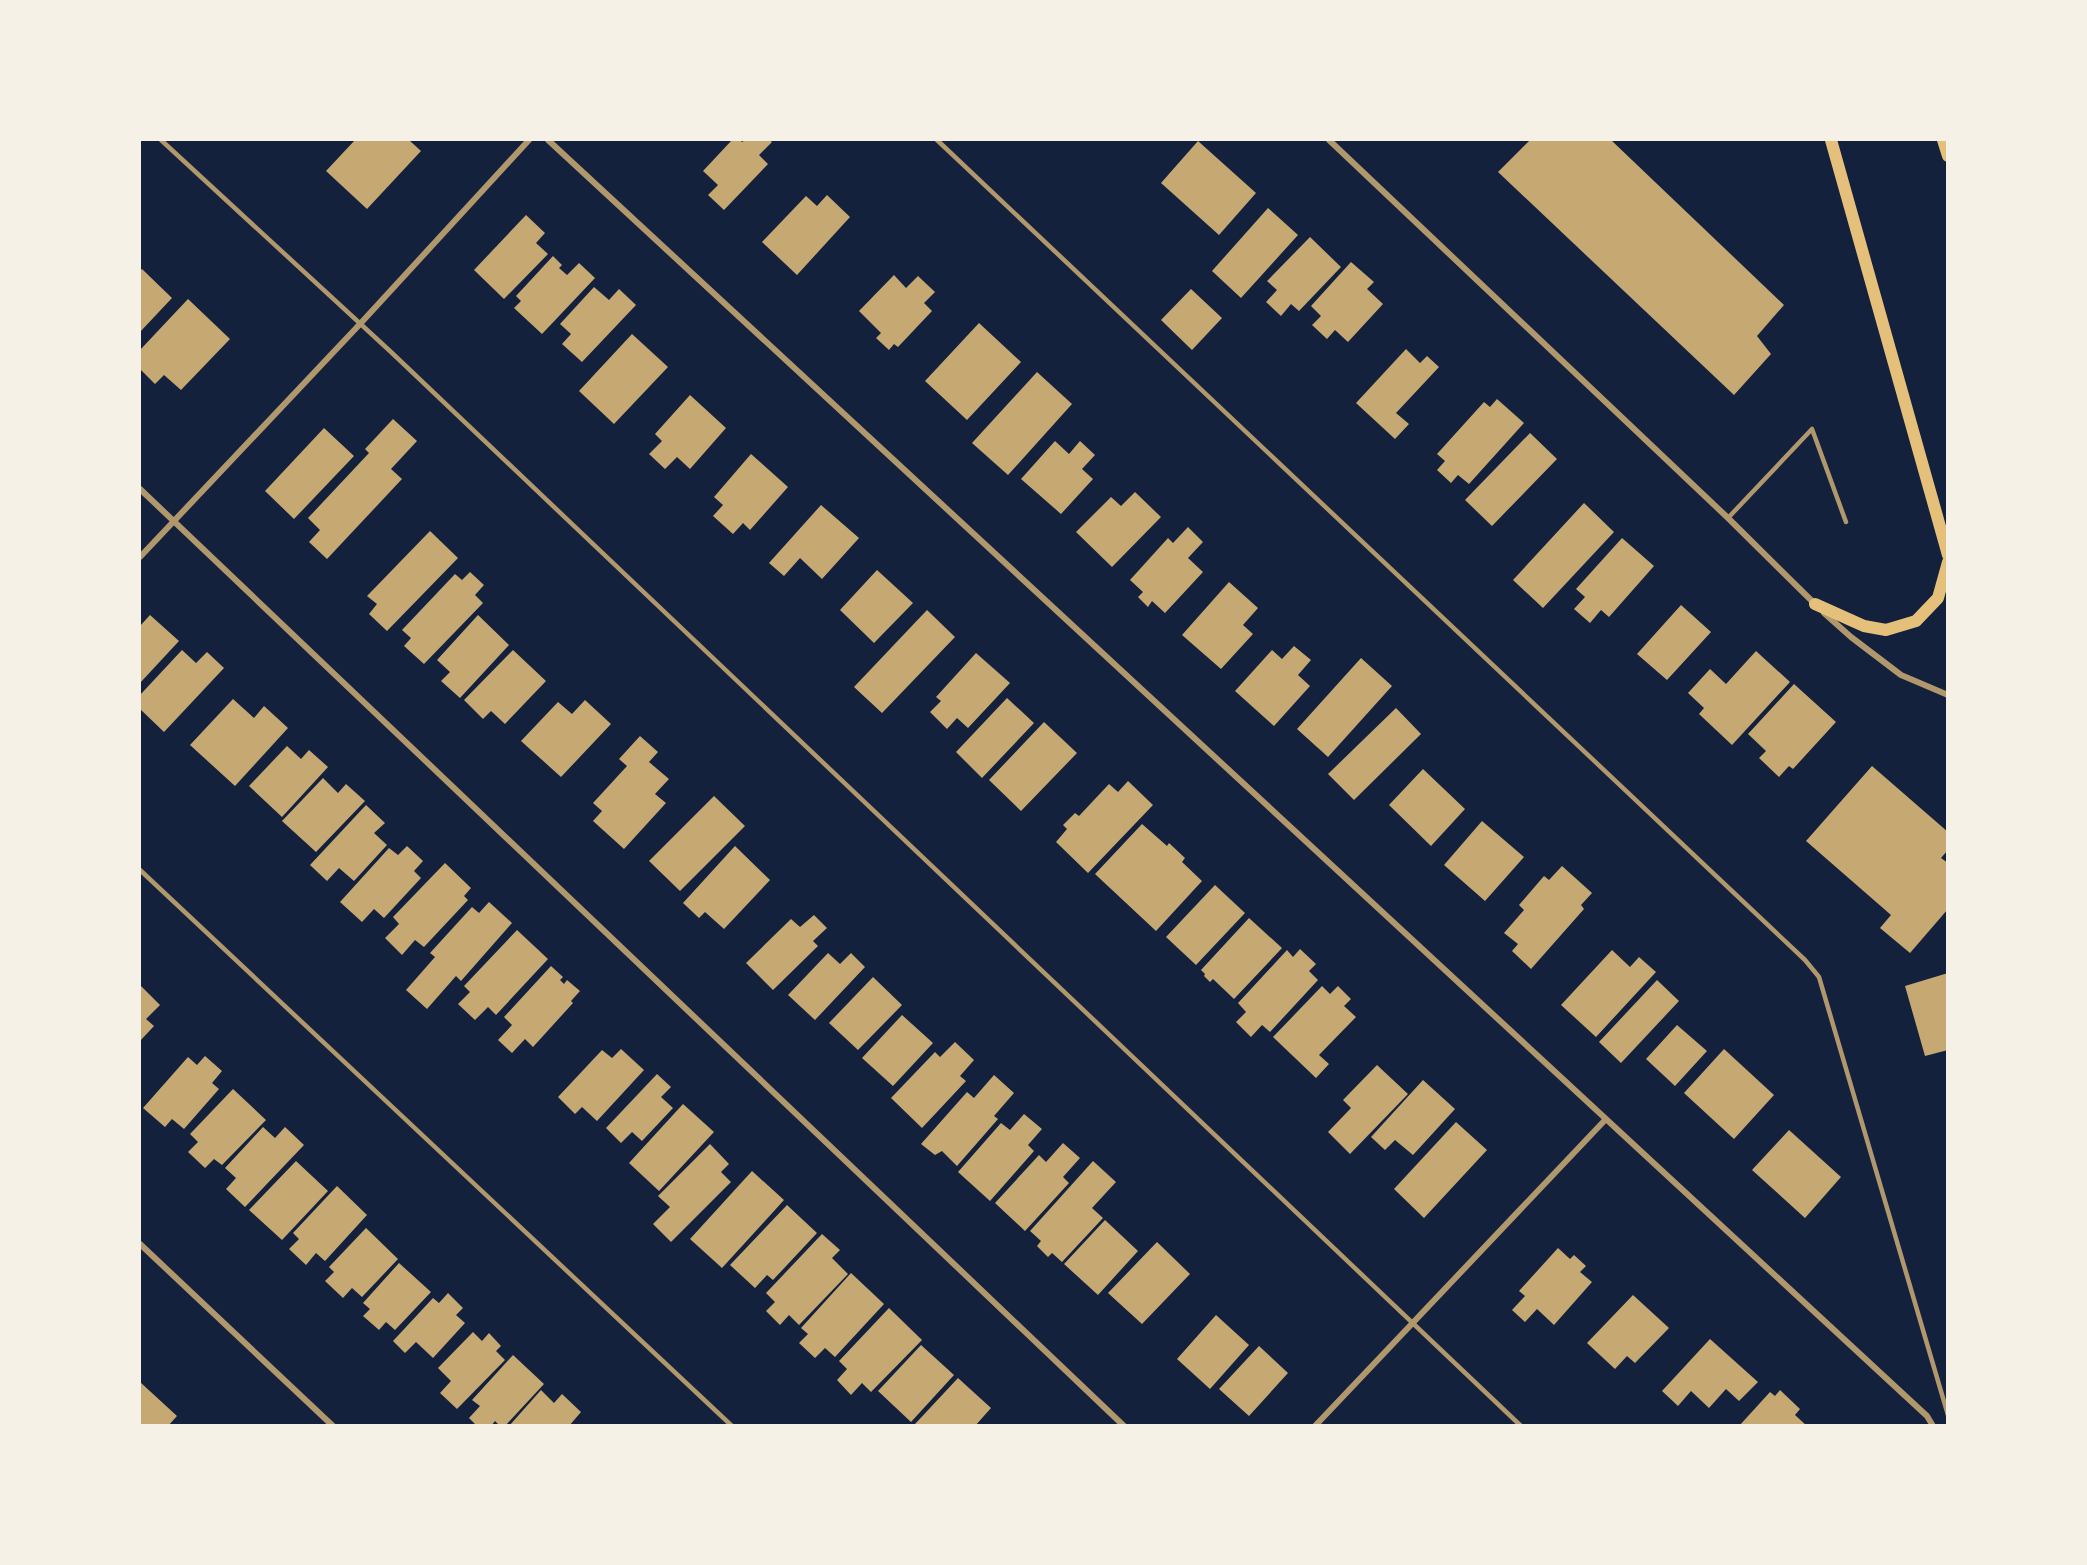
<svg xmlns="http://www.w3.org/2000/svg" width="2087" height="1565" font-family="Figtree,sans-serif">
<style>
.building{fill:#c6a872}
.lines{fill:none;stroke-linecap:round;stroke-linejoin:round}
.service{stroke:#b1986c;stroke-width:4.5}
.minor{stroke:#b1986c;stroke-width:6}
.secondary{stroke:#e5c07b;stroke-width:12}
</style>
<rect width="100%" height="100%" fill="#14213d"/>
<path class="building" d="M 355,140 L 409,140 L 421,151 L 367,209 L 326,171 Z
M 732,140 L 740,140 L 742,142 L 745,140 L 769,140 L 772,142 L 759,155 L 768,164 L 724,210 L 708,195 L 718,185 L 703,171 Z
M 1530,140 L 1611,140 L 1784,305 L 1757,336 L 1771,354 L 1734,395 L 1498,172 Z
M 1198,141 L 1256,193 L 1219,235 L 1161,183 Z
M 827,195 L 850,217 L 797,275 L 762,242 L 806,196 L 817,206 Z
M 1268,208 L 1298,235 L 1241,298 L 1212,271 Z
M 526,215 L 545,233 L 536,243 L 548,254 L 504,299 L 474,270 Z
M 1310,237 L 1341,267 L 1299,311 L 1291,304 L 1281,316 L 1266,302 L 1277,290 L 1267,281 Z
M 553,256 L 562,265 L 559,268 L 567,275 L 579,263 L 595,278 L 542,334 L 514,308 L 521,301 L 516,296 Z
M 1351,262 L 1374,282 L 1367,289 L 1383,304 L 1348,342 L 1335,330 L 1327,339 L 1312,325 L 1321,316 L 1311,306 Z
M 142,269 L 172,298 L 140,332 L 140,271 Z
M 894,275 L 906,288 L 918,276 L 935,292 L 924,303 L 932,311 L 898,347 L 894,344 L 889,350 L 876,338 L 881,333 L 859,311 Z
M 594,287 L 609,300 L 619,289 L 636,305 L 582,362 L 562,344 L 571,334 L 560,324 Z
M 1191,289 L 1222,318 L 1192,350 L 1161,320 Z
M 188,299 L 230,339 L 181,390 L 164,375 L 155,384 L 140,369 L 140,350 Z
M 979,323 L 1021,362 L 967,420 L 925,381 Z
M 632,334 L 668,367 L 614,424 L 579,391 Z
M 1406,349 L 1420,363 L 1427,356 L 1439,367 L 1396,413 L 1409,424 L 1395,439 L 1356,403 Z
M 1037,372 L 1072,404 L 1008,475 L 972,443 Z
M 690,395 L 726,428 L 690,469 L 677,457 L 665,469 L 649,454 L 662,441 L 655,434 Z
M 1497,399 L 1524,423 L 1469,484 L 1458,475 L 1451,483 L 1437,470 L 1445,461 L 1437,454 L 1484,402 L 1490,407 Z
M 393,419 L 417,441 L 391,469 L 402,479 L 327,559 L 309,542 L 320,530 L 308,518 L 369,453 L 365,449 Z
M 324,428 L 354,456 L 294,519 L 265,491 Z
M 1530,433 L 1557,459 L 1492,526 L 1465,500 Z
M 1055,441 L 1069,454 L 1080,441 L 1095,455 L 1082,469 L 1093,479 L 1061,514 L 1021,479 Z
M 751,454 L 788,487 L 750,530 L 743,523 L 733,534 L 713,516 L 723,505 L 714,497 Z
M 1135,492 L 1161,517 L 1112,567 L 1076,532 L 1111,497 L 1121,506 Z
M 1584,503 L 1614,532 L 1543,608 L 1513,580 Z
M 821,505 L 859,538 L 822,579 L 800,558 L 784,576 L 769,563 Z
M 1188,527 L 1203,542 L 1188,558 L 1203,572 L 1165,613 L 1152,601 L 1148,607 L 1138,597 L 1143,592 L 1130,580 L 1168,538 L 1173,543 Z
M 430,531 L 458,558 L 387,631 L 369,614 L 377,604 L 367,596 Z
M 1622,538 L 1654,566 L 1609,617 L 1601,610 L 1590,623 L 1574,609 L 1585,597 L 1576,589 Z
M 877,570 L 913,603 L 874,643 L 840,610 Z
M 470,572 L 484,585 L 475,595 L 483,603 L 424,664 L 404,646 L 411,638 L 402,630 L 455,574 L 462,580 Z
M 1229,582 L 1258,608 L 1243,625 L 1253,634 L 1221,669 L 1182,635 Z
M 1681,605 L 1711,632 L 1667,680 L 1637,654 Z
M 927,610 L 955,637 L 882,713 L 854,687 Z
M 150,615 L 179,641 L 140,683 L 140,626 Z
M 478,615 L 509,645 L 460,698 L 441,681 L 450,672 L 437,660 Z
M 1294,646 L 1311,660 L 1298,675 L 1310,686 L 1274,726 L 1235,691 L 1272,650 L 1282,659 Z
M 182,650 L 196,663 L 207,652 L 224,668 L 164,732 L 140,709 L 140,695 Z
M 513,650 L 546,681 L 505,724 L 491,711 L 483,719 L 464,700 Z
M 1756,651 L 1790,682 L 1732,745 L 1699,714 L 1704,708 L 1688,693 L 1710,669 L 1726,684 Z
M 976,653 L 1010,683 L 968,728 L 957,718 L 947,729 L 930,712 L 941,701 L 936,697 Z
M 1361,658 L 1392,686 L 1328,757 L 1297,729 Z
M 1794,684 L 1836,722 L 1793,769 L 1789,766 L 1779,777 L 1759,758 L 1766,751 L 1748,734 Z
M 1007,698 L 1034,723 L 982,778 L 956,752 Z
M 233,699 L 254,718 L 264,706 L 288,728 L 235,786 L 190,745 Z
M 585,700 L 611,724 L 561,777 L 521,741 L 558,702 L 572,714 Z
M 1396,708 L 1421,734 L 1354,800 L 1328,774 Z
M 1044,722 L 1077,753 L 1021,811 L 989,780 Z
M 640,736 L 658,752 L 649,762 L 669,779 L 655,794 L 666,803 L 624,849 L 593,821 L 602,811 L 593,803 L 627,766 L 619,759 Z
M 287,746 L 301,759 L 309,750 L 328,767 L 282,817 L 249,786 Z
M 1872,766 L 1948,832 L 1948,850 L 1941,858 L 1948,863 L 1948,909 L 1910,953 L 1880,928 L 1891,915 L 1806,841 Z
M 1423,769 L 1465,809 L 1431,846 L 1389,805 Z
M 323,778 L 338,793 L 346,784 L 365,801 L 316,852 L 282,821 Z
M 1128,781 L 1153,805 L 1088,873 L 1056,842 L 1067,829 L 1063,825 L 1075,813 L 1079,816 L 1109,784 L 1118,792 Z
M 714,796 L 745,826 L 680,891 L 649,861 Z
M 366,805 L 385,823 L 374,833 L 387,845 L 354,881 L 339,868 L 327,881 L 310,865 Z
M 1482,821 L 1524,857 L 1485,901 L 1444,865 Z
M 1142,824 L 1167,846 L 1169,843 L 1185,858 L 1182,862 L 1202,881 L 1156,931 L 1095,874 Z
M 407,846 L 423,861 L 414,871 L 421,878 L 384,918 L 374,909 L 362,922 L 340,902 L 389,848 L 398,855 Z
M 735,846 L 770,880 L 724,929 L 705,912 L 699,918 L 683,903 Z
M 445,863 L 471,888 L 464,896 L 468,900 L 424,947 L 415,940 L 402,955 L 385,938 L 399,924 L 393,917 Z
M 1562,866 L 1592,893 L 1581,905 L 1584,909 L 1531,969 L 1512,951 L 1518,944 L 1504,933 L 1524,910 L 1519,905 L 1544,876 L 1549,880 Z
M 1215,885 L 1245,913 L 1196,965 L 1166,937 Z
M 489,902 L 512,923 L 461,981 L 456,976 L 427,1009 L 406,990 L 435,957 L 430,953 L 472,907 L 479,913 Z
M 814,915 L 827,928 L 813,941 L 818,946 L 773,990 L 746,963 L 791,919 L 800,927 Z
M 1249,918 L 1282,948 L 1234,999 L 1213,979 L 1210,982 L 1204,976 L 1205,974 L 1201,970 Z
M 517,930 L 548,959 L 496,1015 L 488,1007 L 475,1020 L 458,1004 L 470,992 L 464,986 Z
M 1300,949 L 1316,964 L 1309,971 L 1318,980 L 1270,1032 L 1262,1025 L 1251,1037 L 1236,1022 L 1246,1012 L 1238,1003 L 1287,950 L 1293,957 Z
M 1612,950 L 1630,967 L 1639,957 L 1656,972 L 1596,1037 L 1561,1005 Z
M 828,953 L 840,964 L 851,953 L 865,967 L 815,1020 L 788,995 Z
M 551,966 L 563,977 L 560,980 L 564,984 L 567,980 L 580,991 L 571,1001 L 573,1003 L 533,1047 L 525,1039 L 512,1053 L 498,1040 L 512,1025 L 504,1017 Z
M 1948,973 L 1948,1050 L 1925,1056 L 1905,986 Z
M 873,977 L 902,1005 L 858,1050 L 829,1023 Z
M 1657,980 L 1679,1001 L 1621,1063 L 1599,1042 Z
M 140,985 L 160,1005 L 146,1019 L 154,1026 L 140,1041 Z
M 1322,986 L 1330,994 L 1338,986 L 1351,999 L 1344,1006 L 1356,1017 L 1319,1055 L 1329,1064 L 1316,1078 L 1273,1037 Z
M 902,1015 L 933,1043 L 893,1086 L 862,1058 Z
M 1677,1025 L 1707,1051 L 1675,1086 L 1646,1059 Z
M 955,1042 L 974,1060 L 960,1076 L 966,1081 L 922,1128 L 891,1098 L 935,1052 L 940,1057 Z
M 621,1049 L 644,1070 L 597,1121 L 582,1107 L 575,1114 L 558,1097 L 602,1050 L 612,1058 Z
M 1724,1049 L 1774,1095 L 1734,1139 L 1684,1093 Z
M 205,1056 L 222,1071 L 212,1083 L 219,1089 L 184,1129 L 172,1119 L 165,1127 L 143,1108 L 188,1057 L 197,1065 Z
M 1377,1065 L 1408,1094 L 1350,1154 L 1328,1132 L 1351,1108 L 1343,1100 Z
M 657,1074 L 671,1087 L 661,1097 L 673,1108 L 642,1141 L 632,1132 L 621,1143 L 606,1128 Z
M 994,1075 L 1014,1093 L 994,1116 L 998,1119 L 957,1166 L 942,1151 L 935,1155 L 921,1144 L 967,1092 L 974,1098 Z
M 1423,1080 L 1455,1109 L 1413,1155 L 1395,1140 L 1385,1150 L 1371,1137 Z
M 233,1089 L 266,1120 L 222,1165 L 214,1159 L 205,1168 L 188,1152 L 198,1142 L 190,1134 Z
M 683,1104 L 714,1132 L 659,1191 L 629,1163 Z
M 1024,1114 L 1042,1129 L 1028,1145 L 1034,1151 L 990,1201 L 958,1172 L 1001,1123 L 1010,1130 Z
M 1456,1122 L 1487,1150 L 1424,1218 L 1394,1189 Z
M 263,1127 L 275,1138 L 285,1127 L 304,1145 L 245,1207 L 226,1189 L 236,1178 L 225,1168 Z
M 1789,1130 L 1841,1177 L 1805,1218 L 1752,1170 Z
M 1063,1143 L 1080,1158 L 1063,1177 L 1069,1183 L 1025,1231 L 995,1203 L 1039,1155 L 1046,1162 Z
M 710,1144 L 729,1164 L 721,1172 L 731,1182 L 671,1242 L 653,1224 L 670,1207 L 658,1196 Z
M 296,1161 L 328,1191 L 282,1240 L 249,1210 Z
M 1093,1161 L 1116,1182 L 1092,1208 L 1103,1218 L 1062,1262 L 1052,1253 L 1048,1257 L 1037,1246 L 1041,1241 L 1030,1231 Z
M 752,1171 L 784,1200 L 722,1268 L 690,1239 Z
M 337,1186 L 367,1215 L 325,1261 L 316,1253 L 306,1265 L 289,1249 L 299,1239 L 293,1233 Z
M 787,1205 L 817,1233 L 773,1280 L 767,1275 L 755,1288 L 730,1265 Z
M 1105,1220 L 1138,1251 L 1098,1295 L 1064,1264 Z
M 366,1228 L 398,1259 L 362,1297 L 352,1288 L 343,1298 L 325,1281 L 334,1272 L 329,1267 Z
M 822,1234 L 840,1250 L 832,1258 L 848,1274 L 799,1325 L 789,1315 L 780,1325 L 766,1311 L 775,1302 L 766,1293 Z
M 1157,1242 L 1190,1274 L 1142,1324 L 1108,1293 Z
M 1558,1248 L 1570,1259 L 1574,1255 L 1586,1266 L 1580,1272 L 1592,1282 L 1554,1325 L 1537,1309 L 1525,1322 L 1512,1310 L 1525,1296 L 1519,1291 Z
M 399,1263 L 431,1292 L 395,1330 L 386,1322 L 379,1330 L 363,1316 L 370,1309 L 363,1303 Z
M 851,1273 L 884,1304 L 835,1357 L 825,1348 L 815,1358 L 799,1343 L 808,1334 L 801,1328 Z
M 448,1293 L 463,1308 L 456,1315 L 465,1323 L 433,1358 L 416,1342 L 405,1353 L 393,1341 L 433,1298 L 439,1303 Z
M 1633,1295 L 1669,1328 L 1635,1363 L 1627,1356 L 1615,1369 L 1587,1343 Z
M 889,1308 L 922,1340 L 871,1392 L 862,1383 L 851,1395 L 837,1380 L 847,1369 L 839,1361 Z
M 1216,1315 L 1249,1345 L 1210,1389 L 1177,1359 Z
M 473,1332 L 482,1341 L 489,1333 L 501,1346 L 496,1351 L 505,1360 L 457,1409 L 440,1393 L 451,1381 L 438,1368 Z
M 1710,1339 L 1758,1382 L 1739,1401 L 1726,1389 L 1709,1408 L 1691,1391 L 1678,1406 L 1662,1391 Z
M 921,1345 L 954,1375 L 911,1422 L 878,1391 Z
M 1259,1346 L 1288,1373 L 1249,1416 L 1219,1389 Z
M 513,1355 L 544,1384 L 505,1426 L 500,1426 L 495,1421 L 491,1426 L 477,1426 L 469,1418 L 480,1406 L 472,1400 Z
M 958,1378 L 991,1408 L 975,1426 L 916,1426 L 915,1424 Z
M 140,1382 L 177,1416 L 168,1426 L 140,1426 Z
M 541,1390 L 554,1403 L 562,1394 L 581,1412 L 569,1426 L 509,1426 Z
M 1780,1390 L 1800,1409 L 1795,1415 L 1807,1426 L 1739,1426 L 1770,1392 L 1775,1396 Z"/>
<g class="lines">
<path class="service" d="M 161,140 L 391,352 L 1521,1426
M 937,140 L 1805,960 L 1819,977 L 1948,1415
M 1728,518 L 1812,429 L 1846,522
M 140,870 L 732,1426"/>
<path class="minor" d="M 548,140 L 1927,1416 L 1933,1426
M 1329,140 L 1728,518 L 1817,606
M 140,489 L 1124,1426
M 140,557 L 360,324 L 529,140
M 1824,613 L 1851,637 L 1901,675 L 1948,695
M 140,1244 L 333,1426
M 1315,1426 L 1606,1119"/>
<path class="secondary" d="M 1831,140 L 1948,555
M 1943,140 L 1948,156
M 1815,604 L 1864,626 L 1886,630 L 1916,621 L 1938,598 L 1948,562"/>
</g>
<rect width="2087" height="1565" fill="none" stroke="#f6f1e7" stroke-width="282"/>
</svg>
